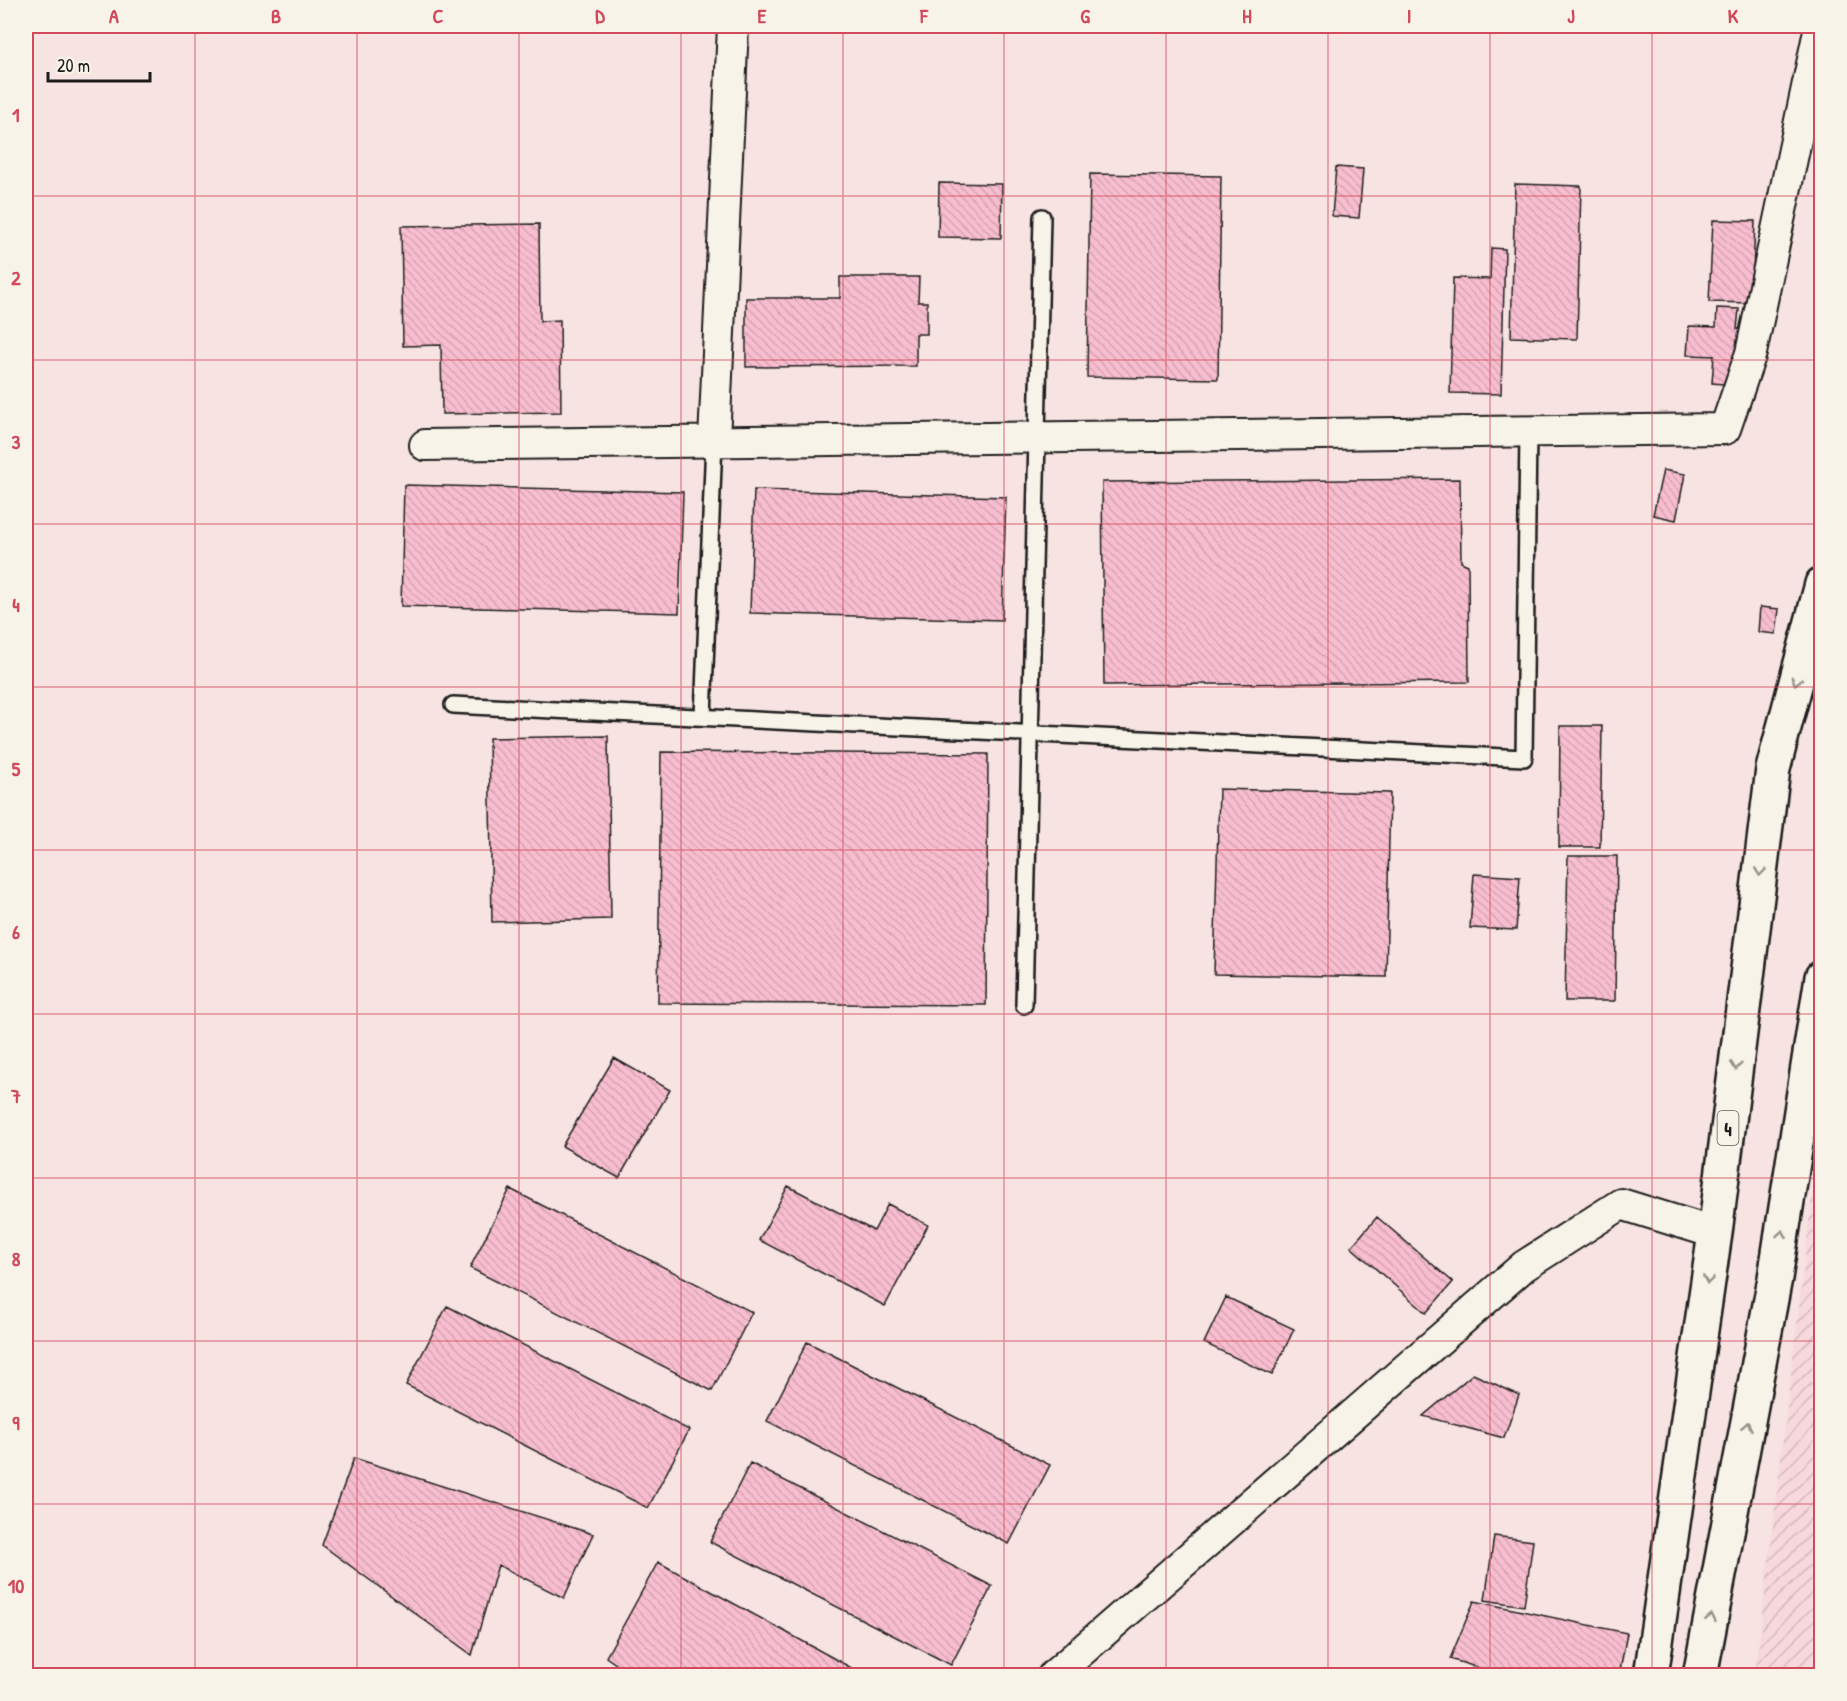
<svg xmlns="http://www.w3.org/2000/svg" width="1847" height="1701" font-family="'Patrick Hand',sans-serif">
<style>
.industrial{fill:url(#industrial-furrows)}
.building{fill:url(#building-back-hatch);stroke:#1c1c1c;stroke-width:1.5}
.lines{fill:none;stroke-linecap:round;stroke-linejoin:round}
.service-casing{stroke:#1c1c1c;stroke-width:20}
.minor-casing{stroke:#1c1c1c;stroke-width:34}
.primary-casing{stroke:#1c1c1c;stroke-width:38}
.service{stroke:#f7f3e8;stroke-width:15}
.minor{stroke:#f7f3e8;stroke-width:30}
.primary{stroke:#f7f3e8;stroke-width:33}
.oneway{stroke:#94928c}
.grid{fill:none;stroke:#d1495b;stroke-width:1.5;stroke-opacity:0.55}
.labels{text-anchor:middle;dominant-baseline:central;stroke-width:4.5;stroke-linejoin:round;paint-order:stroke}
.shield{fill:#f7f3e8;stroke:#5e5c59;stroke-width:1.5}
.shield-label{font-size:20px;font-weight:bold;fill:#1c1c1c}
.neatline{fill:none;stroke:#d1495b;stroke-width:2}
.grid-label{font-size:20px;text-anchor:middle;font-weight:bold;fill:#d1495b}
</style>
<defs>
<pattern id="industrial-furrows" width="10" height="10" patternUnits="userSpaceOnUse" patternTransform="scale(1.5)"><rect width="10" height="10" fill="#f7d8dc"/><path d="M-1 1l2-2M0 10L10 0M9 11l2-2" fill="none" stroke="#d3b9bc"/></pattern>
<pattern id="building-back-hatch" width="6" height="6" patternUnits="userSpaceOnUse" patternTransform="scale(1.5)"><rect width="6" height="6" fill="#f8bed0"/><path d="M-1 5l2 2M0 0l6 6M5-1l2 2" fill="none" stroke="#d4a3b2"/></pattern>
</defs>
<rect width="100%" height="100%" fill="#f7e3e1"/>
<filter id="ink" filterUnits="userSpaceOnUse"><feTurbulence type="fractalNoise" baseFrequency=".0167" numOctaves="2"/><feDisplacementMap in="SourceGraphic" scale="12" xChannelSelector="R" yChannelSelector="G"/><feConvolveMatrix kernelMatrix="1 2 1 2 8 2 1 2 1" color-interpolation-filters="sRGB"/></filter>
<g filter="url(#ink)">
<path class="industrial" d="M 1819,1139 L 1822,1140 L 1821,1675 L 1755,1675 Z"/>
<path class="building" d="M 1336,167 L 1363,169 L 1359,218 L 1332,216 Z
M 1090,174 L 1221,176 L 1218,379 L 1087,377 Z
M 939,183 L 1002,184 L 1001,238 L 938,237 Z
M 1515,184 L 1581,186 L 1577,339 L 1511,337 Z
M 1713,220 L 1755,221 L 1752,303 L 1709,302 Z
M 539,224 L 540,321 L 560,320 L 561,412 L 442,414 L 441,345 L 403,346 L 401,226 Z
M 1491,248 L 1505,249 L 1501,394 L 1450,393 L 1453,278 L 1490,279 Z
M 840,277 L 919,277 L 918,302 L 927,302 L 927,334 L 916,334 L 916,366 L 746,367 L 746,298 L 840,298 Z
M 1717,308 L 1739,309 L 1737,329 L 1741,329 L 1734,385 L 1712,383 L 1714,356 L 1687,355 L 1689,326 L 1716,327 Z
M 1663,470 L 1685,474 L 1676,520 L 1653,515 Z
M 1460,479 L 1461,562 L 1468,565 L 1469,682 L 1104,685 L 1102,482 Z
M 404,485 L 683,492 L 679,613 L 401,606 Z
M 754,490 L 1006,497 L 1002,620 L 750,613 Z
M 1760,607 L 1779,609 L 1776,634 L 1758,632 Z
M 1560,726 L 1602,726 L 1600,847 L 1559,847 Z
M 608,736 L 611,919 L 492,922 L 489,738 Z
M 661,752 L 988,754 L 986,1005 L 658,1003 Z
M 1219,789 L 1390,793 L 1386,977 L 1214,974 Z
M 1568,856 L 1617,856 L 1615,1001 L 1565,1001 Z
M 1474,874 L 1520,877 L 1516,930 L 1470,928 Z
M 614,1058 L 670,1090 L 619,1178 L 562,1146 Z
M 788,1186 L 874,1231 L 888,1204 L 928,1225 L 885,1306 L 759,1240 Z
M 510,1189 L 752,1312 L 712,1391 L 470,1268 Z
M 1377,1217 L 1453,1282 L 1426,1313 L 1351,1247 Z
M 1226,1297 L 1294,1329 L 1272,1375 L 1204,1343 Z
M 447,1306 L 689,1430 L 648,1508 L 406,1385 Z
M 807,1342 L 1050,1465 L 1009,1544 L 767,1421 Z
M 1473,1374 L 1519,1395 L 1504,1438 L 1423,1416 Z
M 354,1458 L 593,1534 L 564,1598 L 498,1565 L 472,1655 L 322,1545 Z
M 750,1463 L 992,1586 L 951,1665 L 710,1542 Z
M 1494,1536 L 1533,1541 L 1524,1606 L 1485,1600 Z
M 658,1562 L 866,1676 L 633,1676 L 606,1657 Z
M 1474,1601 L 1627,1633 L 1619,1676 L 1505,1676 L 1450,1659 Z"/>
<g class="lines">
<g class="service-casing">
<path id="service" d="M 453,705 L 1524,758 L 1528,432
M 703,717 L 714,441
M 1024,1005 L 1042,217"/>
</g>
<g class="minor-casing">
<path id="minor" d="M 714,441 L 733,26
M 425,445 L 1725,429 L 1751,353 L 1820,26
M 1053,1676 L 1524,1266 L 1621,1204 L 1715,1233"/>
</g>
<g class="primary-casing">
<path id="primary" d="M 1651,1676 L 1715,1233 L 1773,769 L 1822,584
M 1700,1676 L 1775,1278 L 1822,977"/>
</g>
<use href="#service" class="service"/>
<use href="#minor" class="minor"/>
<use href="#primary" class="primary"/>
</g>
<defs><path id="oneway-chevron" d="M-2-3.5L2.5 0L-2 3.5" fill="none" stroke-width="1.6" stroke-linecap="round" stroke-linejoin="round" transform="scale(1.5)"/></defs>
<g class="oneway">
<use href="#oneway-chevron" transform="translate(1796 681) rotate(105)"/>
<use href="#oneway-chevron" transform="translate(1760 872) rotate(97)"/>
<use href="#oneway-chevron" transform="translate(1736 1066) rotate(97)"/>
<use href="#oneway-chevron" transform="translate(1782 1234) rotate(-81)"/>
<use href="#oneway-chevron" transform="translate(1708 1280) rotate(98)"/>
<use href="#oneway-chevron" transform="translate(1747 1426) rotate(-79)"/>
<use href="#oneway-chevron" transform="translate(1711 1618) rotate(-79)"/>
</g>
</g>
<path class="grid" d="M 195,26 L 195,1676M 357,26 L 357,1676M 519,26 L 519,1676M 681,26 L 681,1676M 843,26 L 843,1676M 1004,26 L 1004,1676M 1166,26 L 1166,1676M 1328,26 L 1328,1676M 1490,26 L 1490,1676M 1652,26 L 1652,1676M 26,196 L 1822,196M 26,360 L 1822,360M 26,524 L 1822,524M 26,687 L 1822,687M 26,850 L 1822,850M 26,1014 L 1822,1014M 26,1178 L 1822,1178M 26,1341 L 1822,1341M 26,1504 L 1822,1504"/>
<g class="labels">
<rect class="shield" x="1717.5" y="1111" width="21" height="34" rx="4.5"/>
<g class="shield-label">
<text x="1728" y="1128">4</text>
</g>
</g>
<rect width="1847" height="1701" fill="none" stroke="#f7f3e8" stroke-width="66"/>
<path d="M48 72v9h102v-9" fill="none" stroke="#1c1c1c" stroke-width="3"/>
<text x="57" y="72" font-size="18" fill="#1c1c1c" stroke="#f7f3e8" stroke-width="4.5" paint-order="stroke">20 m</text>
<rect x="33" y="33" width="1781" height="1635" class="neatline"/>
<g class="grid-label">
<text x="114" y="23">A</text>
<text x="276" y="23">B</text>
<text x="438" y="23">C</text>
<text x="600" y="23">D</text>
<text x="762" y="23">E</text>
<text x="924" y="23">F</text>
<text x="1085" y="23">G</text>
<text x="1247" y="23">H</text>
<text x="1409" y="23">I</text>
<text x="1571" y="23">J</text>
<text x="1733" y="23">K</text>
<text x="16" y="122">1</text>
<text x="16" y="285">2</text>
<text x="16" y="449">3</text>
<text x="16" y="612">4</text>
<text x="16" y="776">5</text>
<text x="16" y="939">6</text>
<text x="16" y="1103">7</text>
<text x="16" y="1266">8</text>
<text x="16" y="1430">9</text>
<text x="16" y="1593">10</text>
</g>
</svg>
